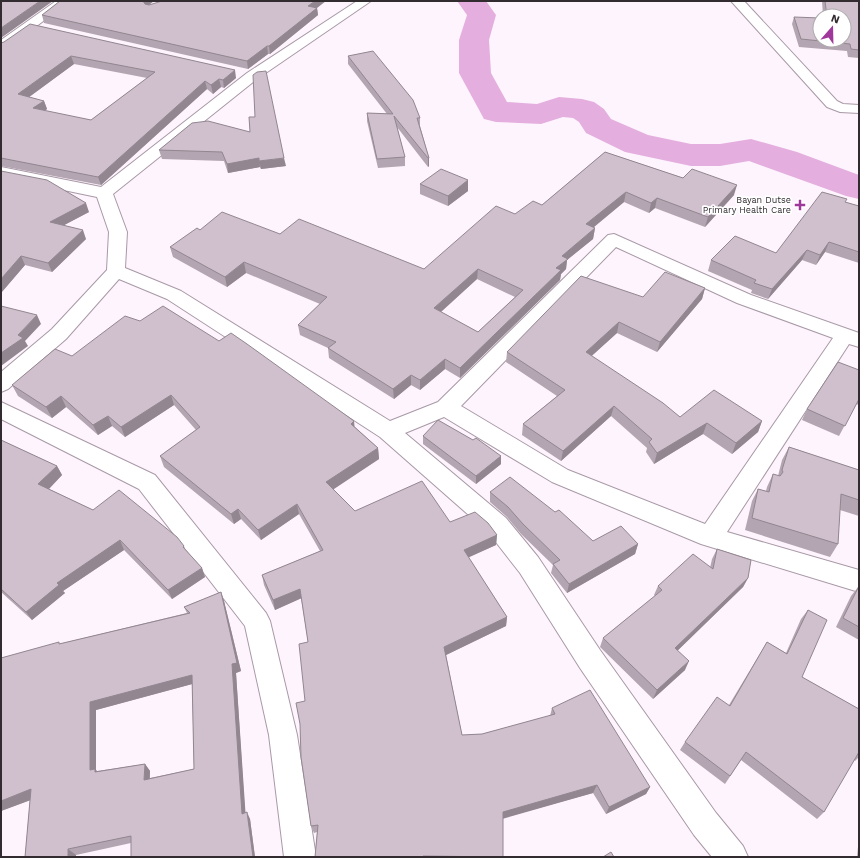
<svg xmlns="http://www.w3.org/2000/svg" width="860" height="858" font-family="'Work Sans',sans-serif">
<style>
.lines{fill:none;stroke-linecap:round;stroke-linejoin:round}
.river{fill:#e4afdf;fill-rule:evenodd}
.minor-casing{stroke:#a899a6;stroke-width:2}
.minor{fill:#fff;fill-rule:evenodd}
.wall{fill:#b3a5b1;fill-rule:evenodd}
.shaded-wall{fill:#928690}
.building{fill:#d0c0ce;stroke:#928690;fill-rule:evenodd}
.poi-dot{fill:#a0389b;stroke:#fff;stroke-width:1.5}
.labels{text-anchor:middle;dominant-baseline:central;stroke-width:3.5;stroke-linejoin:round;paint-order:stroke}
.far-poi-label{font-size:9px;fill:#322c31;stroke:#fff;text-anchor:end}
</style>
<rect width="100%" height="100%" fill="#fef4fd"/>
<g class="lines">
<path class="river" d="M 457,1 L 486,1 L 496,15 L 489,40 L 491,73 L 507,102 L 537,104 L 559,97 L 582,99 L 594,102 L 604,109 L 611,119 L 648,135 L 691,144 L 720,144 L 751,139 L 797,152 L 859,175 L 859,199 L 846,196 L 749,161 L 720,166 L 691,166 L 625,152 L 586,133 L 579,122 L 573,118 L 563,117 L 541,124 L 496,122 L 484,119 L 459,73 L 459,40 L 467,15 Z"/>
<g class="minor-casing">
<path id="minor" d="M 56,1 L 70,1 L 6,49 L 1,50 L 1,40 Z
M 357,1 L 371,1 L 257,79 L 113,194 L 127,232 L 125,268 L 181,291 L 390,421 L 438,402 L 608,235 L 614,234 L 751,295 L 859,333 L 859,347 L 849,344 L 727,532 L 859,570 L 859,592 L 701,544 L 552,482 L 444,417 L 405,433 L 506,518 L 538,557 L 600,650 L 716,813 L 743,846 L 748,857 L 712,857 L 694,835 L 580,668 L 520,573 L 488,532 L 380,437 L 167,299 L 119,279 L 66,339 L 8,389 L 1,392 L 1,372 L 52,329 L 107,270 L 109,232 L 97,197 L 1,177 L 1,167 L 101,187 L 247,73 ZM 616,247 L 737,303 L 833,338 L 705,524 L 568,470 L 461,406 Z
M 731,1 L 744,1 L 837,101 L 843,104 L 859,105 L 859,113 L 840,112 L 827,107 Z
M 1,402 L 155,475 L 266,613 L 270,621 L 297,735 L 316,857 L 284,857 L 269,735 L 245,626 L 139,489 L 1,419 Z"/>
</g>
<use href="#minor" class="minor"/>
</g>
<path class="wall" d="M 60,1 L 154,1 L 148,5 L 317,8 L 318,15 L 270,54 L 268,54 L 248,69 L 44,23 L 42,15 Z
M 822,1 L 859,1 L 859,58 L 848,57 L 847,51 L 799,47 L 792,24 L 794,17 L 820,40 L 844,16 L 823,16 Z
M 1,43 L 236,78 L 224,88 L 221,87 L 213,94 L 207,89 L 101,185 L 1,166 ZM 74,64 L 147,78 L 91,120 L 44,111 L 47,109 L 44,101 L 29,97 Z
M 348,56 L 420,118 L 420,126 L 429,158 L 429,166 L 428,167 L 397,127 L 405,157 L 405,166 L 378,168 L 367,121 L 367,113 L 387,114 L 348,64 Z
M 192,123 L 286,166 L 261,169 L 260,167 L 228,173 L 224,161 L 162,159 L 159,150 Z
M 605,152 L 734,195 L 705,227 L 655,208 L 649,213 L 624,202 L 593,228 L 595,228 L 593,239 L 567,260 L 566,269 L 561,274 L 560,280 L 460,378 L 445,369 L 420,390 L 411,385 L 394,399 L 329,358 L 328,348 L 300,335 L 298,325 L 320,304 L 246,273 L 227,287 L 173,257 L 170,247 L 200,230 L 280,234 L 424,269 L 515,214 L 542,205 ZM 477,279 L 515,297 L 478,332 L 441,312 Z
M 1,171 L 89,212 L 64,225 L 86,239 L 52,272 L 25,265 L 1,293 Z
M 468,180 L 468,191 L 448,206 L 420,194 L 420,184 Z
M 845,202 L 859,206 L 859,263 L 825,252 L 816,265 L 802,260 L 768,299 L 751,293 L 752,290 L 708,271 L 711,260 L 776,253 Z
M 705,288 L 702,299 L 657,352 L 617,333 L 591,356 L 680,417 L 762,421 L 758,432 L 732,454 L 703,434 L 654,464 L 646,452 L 647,448 L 611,416 L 561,461 L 522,435 L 523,424 L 557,396 L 506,362 L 507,352 L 643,297 Z
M 72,356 L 355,427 L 378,448 L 379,459 L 333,489 L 355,511 L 450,522 L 497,535 L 496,545 L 468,557 L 507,617 L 506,626 L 446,655 L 462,735 L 482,734 L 550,716 L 552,708 L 650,787 L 646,794 L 606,814 L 593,793 L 503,818 L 503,857 L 315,857 L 317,832 L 314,833 L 311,826 L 305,701 L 308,642 L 301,598 L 275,610 L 264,585 L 262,575 L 320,551 L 299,514 L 261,540 L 241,519 L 234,524 L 164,467 L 160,456 L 196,430 L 174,405 L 125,437 L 112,426 L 98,435 L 66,407 L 52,418 L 18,396 L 12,385 Z
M 859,370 L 859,405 L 856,404 L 839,436 L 802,420 L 807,409 Z
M 423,436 L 501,456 L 501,464 L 476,484 L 423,444 Z
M 1,440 L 57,466 L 62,475 L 49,489 L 93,510 L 184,546 L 186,551 L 202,568 L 205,577 L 172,599 L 124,550 L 63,591 L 65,593 L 32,620 L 1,592 Z
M 789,447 L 859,470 L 859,516 L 840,510 L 838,544 L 830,557 L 745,530 L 752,501 L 758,489 L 766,491 L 767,487 L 773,474 L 778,476 L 782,460 Z
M 490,492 L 555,512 L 593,541 L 638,544 L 635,554 L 567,593 L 551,573 L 553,565 L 521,534 L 507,517 L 490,502 Z
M 717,549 L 748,578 L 743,587 L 677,651 L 685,670 L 653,699 L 600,647 L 603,638 L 655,596 L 654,595 L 658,586 L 710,568 L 712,559 Z
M 859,586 L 859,640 L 836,627 L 851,596 Z
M 221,592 L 224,601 L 241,671 L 236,673 L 245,813 L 250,819 L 255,857 L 131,857 L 131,843 L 76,855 L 76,857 L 25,857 L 30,800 L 1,811 L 1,658 L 187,613 L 184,607 ZM 192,684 L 194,769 L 150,778 L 150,771 L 145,764 L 97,771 L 96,770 L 96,710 Z
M 808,610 L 802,677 L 859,709 L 859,757 L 855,761 L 854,760 L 824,812 L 817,819 L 741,760 L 725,784 L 680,750 L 685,742 L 729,705 L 767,642 L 786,653 L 801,619 Z
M 859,836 L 859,857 L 857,857 Z"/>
<path class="shaded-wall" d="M 40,1 L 53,1 L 1,38 L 1,28 Z
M 143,1 L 154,1 L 145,8 Z
M 315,1 L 326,1 L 317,8 L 318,15 L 270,54 L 269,46 L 308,6 Z
M 267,46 L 268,54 L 248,69 L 247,61 Z
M 71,56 L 74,64 L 21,103 L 18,94 Z
M 235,70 L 236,78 L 224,88 L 223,80 Z
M 219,79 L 221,87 L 213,94 L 211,85 Z
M 205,81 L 207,89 L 101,185 L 98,177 Z
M 44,101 L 47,109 L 36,117 L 33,108 Z
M 259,158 L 260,167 L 228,173 L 227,164 Z
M 284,158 L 286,166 L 261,169 L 259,161 Z
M 428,158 L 429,158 L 429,166 L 428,167 Z
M 468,180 L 468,191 L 448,206 L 448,196 Z
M 737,185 L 734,195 L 705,227 L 708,217 Z
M 626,192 L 624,202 L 584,235 L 586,224 Z
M 657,198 L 655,208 L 649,213 L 651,203 Z
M 86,203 L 89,212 L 53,231 L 50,222 Z
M 595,228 L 593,239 L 567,260 L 566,269 L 561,274 L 560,280 L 460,378 L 460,368 L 562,256 Z
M 83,230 L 86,239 L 52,272 L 48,263 Z
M 829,242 L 825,252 L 816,265 L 820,255 Z
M 807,250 L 802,260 L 768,299 L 772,289 Z
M 21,256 L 25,265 L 1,293 L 1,279 Z
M 244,262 L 246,273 L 227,287 L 225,277 Z
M 478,269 L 477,279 L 433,319 L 434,308 Z
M 705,288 L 702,299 L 657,352 L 660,342 Z
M 37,315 L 41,324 L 25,341 L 28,346 L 1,366 L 1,353 Z
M 619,322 L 617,333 L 584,363 L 586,352 Z
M 445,359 L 445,369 L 420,390 L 420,380 Z
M 411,375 L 411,385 L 394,399 L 393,389 Z
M 171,395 L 174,405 L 125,437 L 121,427 Z
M 61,396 L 66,407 L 52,418 L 46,407 Z
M 614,406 L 611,416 L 561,461 L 563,451 Z
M 108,416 L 112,426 L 98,435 L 93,425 Z
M 354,421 L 355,431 L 351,424 Z
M 762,421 L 758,432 L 732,454 L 736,443 Z
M 707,423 L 703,434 L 654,464 L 657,453 Z
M 378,448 L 379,459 L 328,493 L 326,482 Z
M 501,456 L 501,464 L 476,484 L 476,476 Z
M 57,466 L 62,475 L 44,494 L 38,484 Z
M 297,504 L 299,514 L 261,540 L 258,530 Z
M 238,509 L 241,519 L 234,524 L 231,514 Z
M 497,535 L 496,545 L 463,560 L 464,550 Z
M 120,540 L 124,550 L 63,591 L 65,593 L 32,620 L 26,612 L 57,583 Z
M 638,544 L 635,554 L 567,593 L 569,584 Z
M 202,568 L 205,577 L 172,599 L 168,590 Z
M 748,578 L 743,587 L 671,657 L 675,648 Z
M 300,589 L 302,598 L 275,610 L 273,600 Z
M 221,592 L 224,601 L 241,671 L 236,673 L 246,820 L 242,814 Z
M 507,617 L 506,626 L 444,656 L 444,647 Z
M 689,661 L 685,670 L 653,699 L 657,690 Z
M 192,675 L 196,683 L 96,710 L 96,770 L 101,776 L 90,770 L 90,702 Z
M 145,764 L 150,771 L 149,787 L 144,780 Z
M 597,785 L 593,793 L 502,819 L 503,812 Z
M 650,787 L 646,794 L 606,814 L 609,807 Z
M 31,789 L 39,797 L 1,811 L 1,801 Z
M 247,812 L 250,819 L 255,857 L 253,857 Z
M 68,849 L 76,855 L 76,857 L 68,857 Z"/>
<path class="building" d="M 1,1 L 40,1 L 1,28 Z
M 60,1 L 143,1 L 145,4 L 149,5 L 162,1 L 315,1 L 308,6 L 317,8 L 269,46 L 267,46 L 247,61 L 42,15 Z
M 825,1 L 859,1 L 859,50 L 851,49 L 850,44 L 801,39 L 794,17 L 820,18 L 820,40 L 844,40 L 844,16 L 827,16 Z
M 30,24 L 235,70 L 223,80 L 219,79 L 211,85 L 205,81 L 98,177 L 1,158 L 1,43 L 4,42 ZM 71,56 L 155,72 L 91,120 L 33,108 L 44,101 L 18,94 Z
M 373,51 L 413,100 L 420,118 L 417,118 L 429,158 L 428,158 L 394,116 L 405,157 L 377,159 L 367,113 L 393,114 L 348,56 Z
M 266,71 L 284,158 L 259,161 L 259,158 L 227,164 L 222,152 L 159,150 L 192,123 L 208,121 L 250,132 L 249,117 L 255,117 L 253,75 L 257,72 Z
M 605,152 L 683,178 L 692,169 L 737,185 L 708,217 L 657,198 L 651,203 L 626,192 L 586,224 L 595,228 L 562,256 L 568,259 L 556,268 L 561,270 L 460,368 L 445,359 L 420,380 L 411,375 L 393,389 L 328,348 L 336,342 L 298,325 L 327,297 L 244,262 L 225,277 L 170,247 L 197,228 L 200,230 L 222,212 L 280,234 L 299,219 L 424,269 L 496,206 L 515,214 L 533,201 L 542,205 ZM 478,269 L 523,290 L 478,332 L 434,308 Z
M 441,169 L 468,180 L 448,196 L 420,184 Z
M 1,171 L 47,180 L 86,203 L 50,222 L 83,230 L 48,263 L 21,256 L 1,279 Z
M 822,192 L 847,199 L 845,202 L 859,206 L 859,252 L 829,242 L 820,255 L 807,250 L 772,289 L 754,283 L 756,280 L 711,260 L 735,236 L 776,253 Z
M 665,272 L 705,288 L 660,342 L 619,322 L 586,352 L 663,403 L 680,417 L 714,390 L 762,421 L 736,443 L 707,423 L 657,453 L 649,442 L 652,439 L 614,406 L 563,451 L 523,424 L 565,390 L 507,352 L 581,276 L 643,297 Z
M 1,306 L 37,315 L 18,335 L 23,338 L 1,353 Z
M 163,306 L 219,341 L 231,333 L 247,344 L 354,421 L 351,424 L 378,448 L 326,482 L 355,511 L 422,481 L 450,522 L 475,512 L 488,523 L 497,535 L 464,550 L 507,617 L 444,647 L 462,735 L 482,734 L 555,714 L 552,708 L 590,690 L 650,787 L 609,807 L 597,785 L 503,812 L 503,857 L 423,856 L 423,857 L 315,857 L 318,825 L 311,826 L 301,757 L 300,724 L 296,703 L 305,701 L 299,644 L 308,642 L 300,589 L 273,600 L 262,575 L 323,550 L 297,504 L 258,530 L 238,509 L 231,514 L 160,456 L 200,427 L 171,395 L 121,427 L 108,416 L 93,425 L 61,396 L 46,407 L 12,385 L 55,349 L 72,356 L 125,316 L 140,321 Z
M 838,362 L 859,370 L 859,399 L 845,426 L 807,409 Z
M 438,420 L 473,440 L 476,438 L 501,456 L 476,476 L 423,436 Z
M 1,440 L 57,466 L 38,484 L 93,510 L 119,490 L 177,537 L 184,546 L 183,547 L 202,568 L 168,590 L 120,540 L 57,583 L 59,585 L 26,612 L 1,589 Z
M 789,447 L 859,470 L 859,500 L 841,494 L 838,544 L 752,518 L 758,489 L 769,492 L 773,474 L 780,476 L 783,472 L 782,470 Z
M 510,477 L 555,512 L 559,510 L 593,541 L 621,526 L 638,544 L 569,584 L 553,564 L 560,560 L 523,524 L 508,507 L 490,492 Z
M 717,549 L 751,560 L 748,578 L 675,648 L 689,661 L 657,690 L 603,638 L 662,590 L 658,586 L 693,554 L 713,569 Z
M 859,586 L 859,627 L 843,618 Z
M 221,592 L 237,663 L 232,664 L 242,814 L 247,812 L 253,857 L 131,857 L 131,836 L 68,849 L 68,857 L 25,857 L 31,789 L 1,801 L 1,658 L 59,642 L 59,644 L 190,613 L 184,607 ZM 192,675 L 194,769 L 144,780 L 145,764 L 95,772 L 95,769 L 90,770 L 90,702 Z
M 808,610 L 827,620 L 802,677 L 859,709 L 859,752 L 824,812 L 746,752 L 730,776 L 685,742 L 717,697 L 730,706 L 767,642 L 787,654 Z
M 611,852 L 614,857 L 603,857 Z"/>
<path class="poi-dot" d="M798 199h4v4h4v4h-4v4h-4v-4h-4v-4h4z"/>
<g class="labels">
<g class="far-poi-label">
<text x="791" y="200">Bayan Dutse<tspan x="791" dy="10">Primary Health Care</tspan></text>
</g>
</g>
<rect width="860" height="858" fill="none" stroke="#322c31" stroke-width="4"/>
<g transform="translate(832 28) rotate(20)"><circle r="19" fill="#ffffff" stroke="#adabad"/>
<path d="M0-3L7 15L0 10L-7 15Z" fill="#a0389b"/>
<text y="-6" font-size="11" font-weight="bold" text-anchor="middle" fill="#322c31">N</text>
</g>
</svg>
